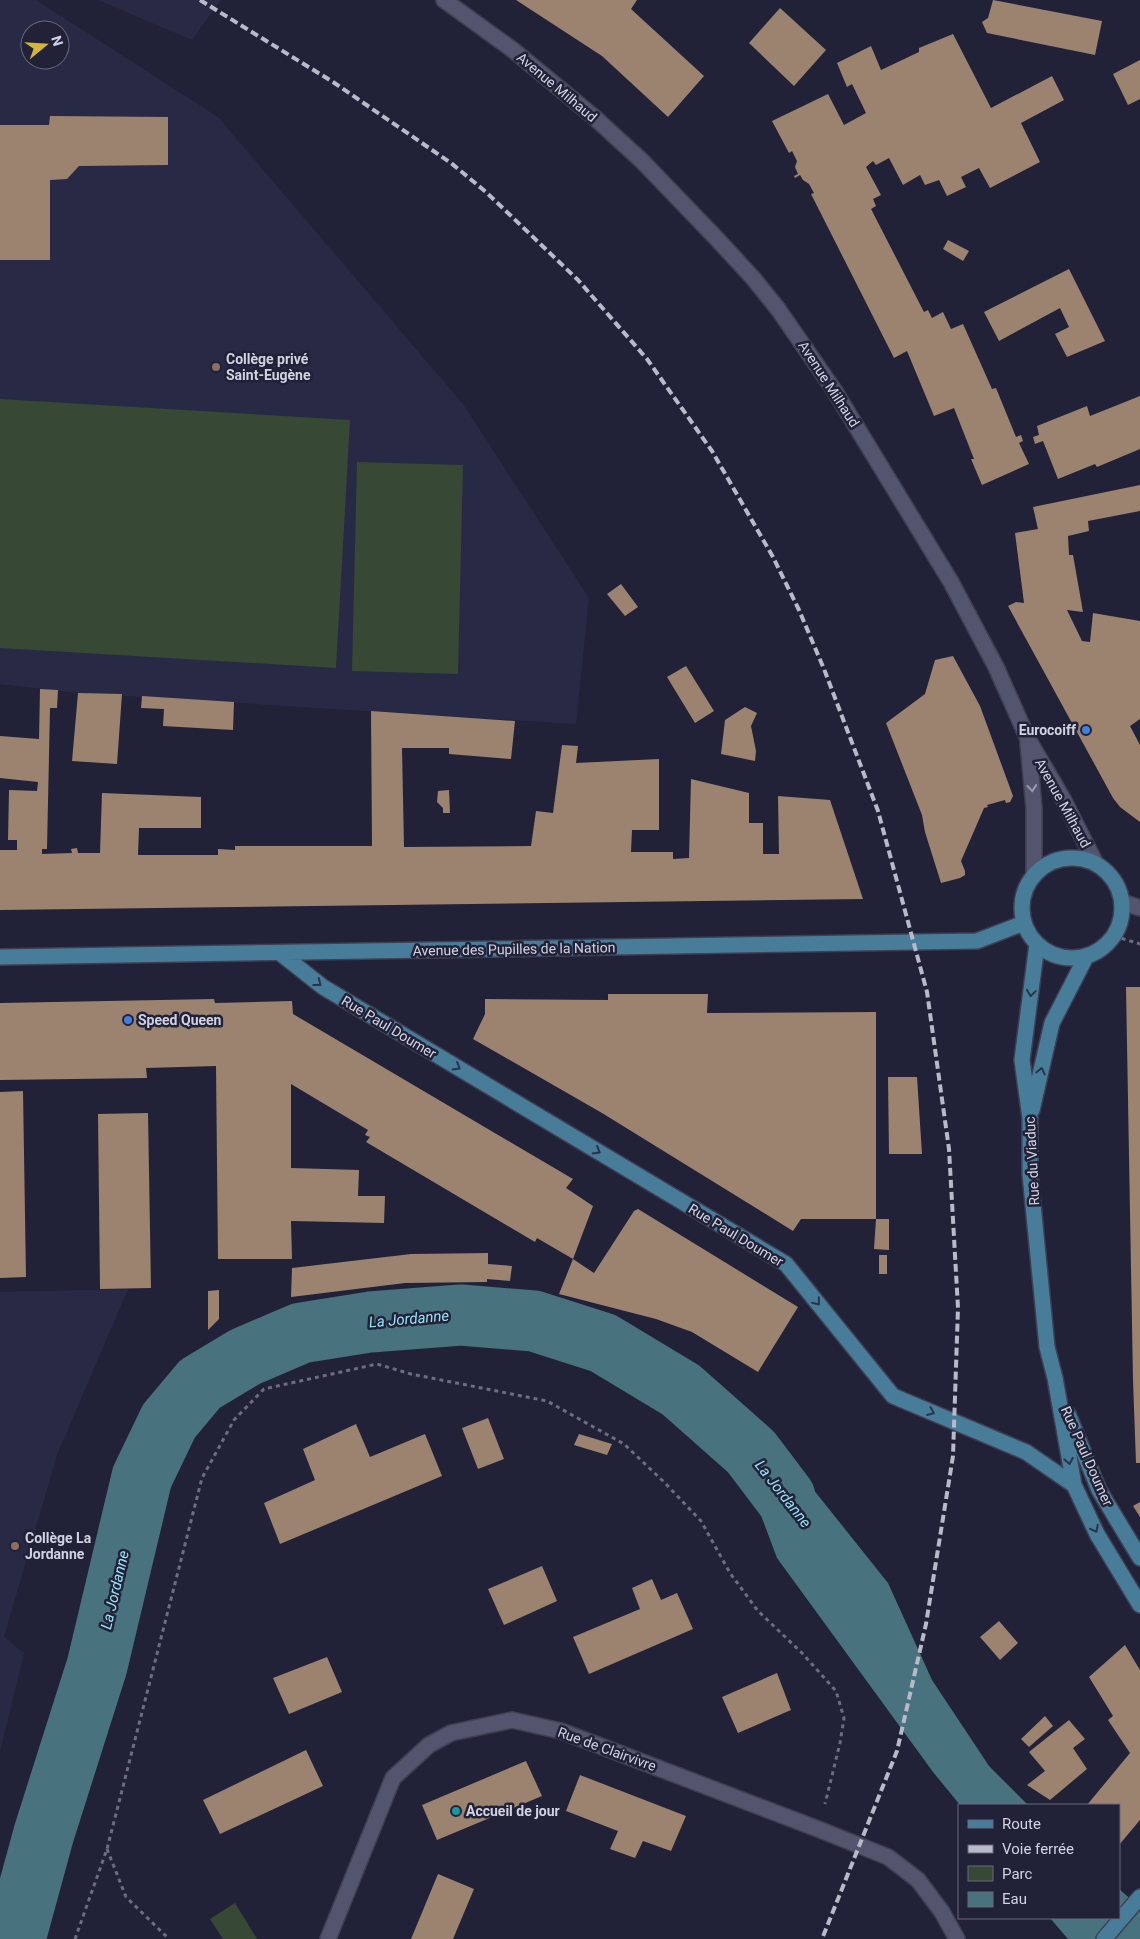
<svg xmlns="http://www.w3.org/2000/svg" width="1140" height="1939" font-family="Roboto,sans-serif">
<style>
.built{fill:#282945;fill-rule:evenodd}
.green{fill:#374835}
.water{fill:#48727d}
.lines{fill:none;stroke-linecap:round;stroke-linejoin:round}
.river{stroke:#48727d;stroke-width:61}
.building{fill:#9b8370}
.minor-casing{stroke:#3f3f52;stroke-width:18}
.major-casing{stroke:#3f3f52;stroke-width:18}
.path{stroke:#6c6d80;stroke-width:3;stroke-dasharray:4 4;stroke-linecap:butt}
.minor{stroke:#53556e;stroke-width:15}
.major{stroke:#487d9a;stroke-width:15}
.rail{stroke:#b8b9c9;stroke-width:4;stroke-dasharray:8 4;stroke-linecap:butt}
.oneway{stroke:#999aae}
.oneway2{stroke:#29344c}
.education-dot{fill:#8d6e63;stroke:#212238;stroke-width:2}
.shop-dot{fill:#3f7fe0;stroke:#212238;stroke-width:2}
.culture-dot{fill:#0f9aa8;stroke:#212238;stroke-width:2}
.labels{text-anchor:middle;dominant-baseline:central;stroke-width:5;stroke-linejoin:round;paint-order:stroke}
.street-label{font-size:14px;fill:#d2d3e2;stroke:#212238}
.poi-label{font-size:14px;font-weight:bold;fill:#d2d3e2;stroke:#212238;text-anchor:start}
.water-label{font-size:15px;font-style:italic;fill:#97e2f6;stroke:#212238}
</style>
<rect width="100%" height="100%" fill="#212238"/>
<path class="built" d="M 0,0 L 36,0 L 218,117 L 463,404 L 589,598 L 576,724 L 78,693 L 0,684 ZM 30,30 L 60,30 L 60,60 L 30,60 Z
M 98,0 L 221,0 L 192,40 Z
M 128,1289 L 57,1455 L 4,1637 L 24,1653 L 0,1752 L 0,1292 Z"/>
<path class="green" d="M 0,399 L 350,420 L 336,668 L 0,648 Z
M 357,462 L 463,465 L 458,674 L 352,671 Z
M 235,1903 L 257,1939 L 223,1939 L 210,1919 Z"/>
<path class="water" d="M 730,1433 L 813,1489 L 888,1583 L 932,1680 L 989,1766 L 1028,1805 L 960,1805 L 933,1772 L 777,1558 Z
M 1119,1889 L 1140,1907 L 1140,1939 L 1068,1939 L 1050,1918 L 1119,1918 Z"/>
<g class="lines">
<path class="river" d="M 15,1939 L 44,1833 L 97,1666 L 142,1477 L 169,1421 L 200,1384 L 245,1357 L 301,1333 L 370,1322 L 461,1315 L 534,1321 L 603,1343 L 681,1390 L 751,1452 L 785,1497"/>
</g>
<path class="building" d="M 516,0 L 637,0 L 631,9 L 704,76 L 668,117 L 602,56 Z
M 993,0 L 1102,21 L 1095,55 L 987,33 L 982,22 L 988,18 Z
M 780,8 L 826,50 L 794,86 L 749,43 Z
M 953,34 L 991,108 L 1052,76 L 1064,100 L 1021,123 L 1040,162 L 990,188 L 979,168 L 961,177 L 966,187 L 947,196 L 939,180 L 925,185 L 920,175 L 903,185 L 889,158 L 876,165 L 873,161 L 866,167 L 881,195 L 873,199 L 876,206 L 871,209 L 924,312 L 928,310 L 932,318 L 943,312 L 951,329 L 963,324 L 992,389 L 996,388 L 1016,437 L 1021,435 L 1023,441 L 1019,443 L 1029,464 L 982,485 L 971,459 L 974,459 L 954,408 L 934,416 L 907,351 L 894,358 L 811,194 L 814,193 L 809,184 L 803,180 L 800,175 L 795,178 L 794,176 L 798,174 L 795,167 L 797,161 L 792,151 L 789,153 L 772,121 L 828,94 L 844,125 L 866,113 L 852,84 L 847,87 L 837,63 L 871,46 L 881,70 L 919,52 L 919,48 Z
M 1140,60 L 1140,99 L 1128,105 L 1113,74 Z
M 50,116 L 168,117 L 168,165 L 79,166 L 67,179 L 50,180 L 50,260 L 0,260 L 0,125 L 49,125 Z
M 948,240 L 969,251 L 963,261 L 943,249 Z
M 1069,269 L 1105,341 L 1067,357 L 1055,334 L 1069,327 L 1060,308 L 999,341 L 984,312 Z
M 1140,396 L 1140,449 L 1097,467 L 1095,464 L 1058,479 L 1043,441 L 1035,444 L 1033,437 L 1039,435 L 1037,426 L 1087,406 L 1090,416 Z
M 1140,485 L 1140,511 L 1088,521 L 1089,531 L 1068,536 L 1069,555 L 1073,555 L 1083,612 L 1067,610 L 1082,641 L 1090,642 L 1093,613 L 1140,621 L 1140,719 L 1130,726 L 1140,745 L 1140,822 L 1120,807 L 1113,798 L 1008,606 L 1016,602 L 1024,603 L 1015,533 L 1038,529 L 1033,507 Z
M 621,584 L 638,607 L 625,616 L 607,594 Z
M 953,656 L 980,706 L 1013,796 L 1010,802 L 1006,803 L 1005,800 L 987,805 L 988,807 L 984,808 L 961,861 L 965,871 L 965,875 L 960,878 L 941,883 L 925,832 L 922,815 L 886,723 L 925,694 L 935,660 Z
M 686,666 L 714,711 L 695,723 L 667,677 Z
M 40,689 L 58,690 L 57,708 L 50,708 L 47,849 L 42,849 L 42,854 L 72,853 L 71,849 L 77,848 L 78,853 L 100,853 L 102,793 L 201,797 L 201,828 L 139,828 L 138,855 L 218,855 L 218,849 L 235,850 L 235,846 L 372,846 L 371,711 L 515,721 L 511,759 L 449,754 L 449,748 L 402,748 L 404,847 L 531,846 L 536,811 L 553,813 L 562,745 L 578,746 L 576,763 L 659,759 L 659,830 L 632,830 L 631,852 L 673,852 L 673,859 L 689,858 L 691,779 L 749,793 L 749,823 L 763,823 L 763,854 L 779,854 L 778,796 L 830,800 L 863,899 L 0,910 L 0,850 L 17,850 L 17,840 L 8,840 L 9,790 L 37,791 L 38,782 L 0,778 L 0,736 L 39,739 Z
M 78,693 L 122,694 L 117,764 L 72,761 Z
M 142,696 L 234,702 L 233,730 L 163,726 L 164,709 L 141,708 Z
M 745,707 L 757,713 L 751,726 L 756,751 L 755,761 L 721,754 L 725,720 Z
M 449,790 L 450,813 L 443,813 L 443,808 L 437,802 L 438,791 Z
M 1126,987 L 1140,987 L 1140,1463 L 1136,1463 L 1133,1380 Z
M 608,994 L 708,994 L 707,1013 L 876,1012 L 876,1219 L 801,1219 L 793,1231 L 602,1113 L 473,1039 L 485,1014 L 485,999 L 608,1000 Z
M 214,999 L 215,1003 L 292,1001 L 293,1014 L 573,1179 L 566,1188 L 593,1206 L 573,1259 L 537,1238 L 535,1242 L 366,1142 L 370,1137 L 365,1135 L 368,1130 L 291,1084 L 291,1168 L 359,1170 L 358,1196 L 385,1196 L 384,1223 L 291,1221 L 292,1259 L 218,1259 L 216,1066 L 146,1068 L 147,1078 L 0,1080 L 0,1003 Z
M 888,1077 L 917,1077 L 922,1154 L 889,1154 Z
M 23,1091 L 26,1277 L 0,1278 L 0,1092 Z
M 148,1113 L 151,1288 L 100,1289 L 98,1114 Z
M 638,1209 L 798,1307 L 758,1372 L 692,1332 L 656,1319 L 559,1294 L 573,1259 L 594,1273 L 634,1211 Z
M 876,1219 L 889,1219 L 889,1250 L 874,1249 Z
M 488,1253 L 488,1264 L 512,1266 L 510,1281 L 487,1279 L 487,1282 L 405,1283 L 291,1297 L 292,1268 L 411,1254 Z
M 879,1255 L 887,1255 L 887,1274 L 879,1274 Z
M 219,1290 L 219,1319 L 208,1330 L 208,1291 Z
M 488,1418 L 504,1459 L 478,1469 L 462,1428 Z
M 356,1424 L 370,1457 L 425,1434 L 442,1476 L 280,1544 L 264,1503 L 315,1480 L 303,1449 Z
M 579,1434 L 612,1444 L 607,1455 L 574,1445 Z
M 1140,1502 L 1140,1517 L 1133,1506 Z
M 542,1566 L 557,1601 L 504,1625 L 488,1589 Z
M 652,1579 L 661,1600 L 677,1593 L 693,1629 L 589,1674 L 573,1637 L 640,1609 L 632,1588 Z
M 999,1621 L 1018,1643 L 1000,1660 L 980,1637 Z
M 1125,1645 L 1140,1670 L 1140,1820 L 1119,1845 L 1119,1805 L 1087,1805 L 1130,1753 L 1108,1720 L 1113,1716 L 1089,1677 Z
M 327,1657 L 342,1692 L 289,1714 L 273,1678 Z
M 777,1673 L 791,1710 L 738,1733 L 722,1697 Z
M 1045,1716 L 1053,1726 L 1029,1747 L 1021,1739 Z
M 1069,1720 L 1085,1739 L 1073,1748 L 1087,1769 L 1050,1800 L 1027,1785 L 1045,1771 L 1029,1752 Z
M 306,1750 L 323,1786 L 220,1834 L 203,1800 Z
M 526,1761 L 542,1796 L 437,1840 L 422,1805 Z
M 580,1775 L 686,1816 L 671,1851 L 643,1841 L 635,1858 L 610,1849 L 618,1831 L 566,1811 Z
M 438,1874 L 474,1889 L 453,1939 L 411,1939 Z"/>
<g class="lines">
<g class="minor-casing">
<path id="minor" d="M 444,0 L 513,50 L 594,117 L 642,161 L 717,239 L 753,278 L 778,309 L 834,390 L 951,582 L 996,667 L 1028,739 L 1063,799 L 1095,862
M 1028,743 L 1034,808 L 1034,874
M 1122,902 L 1140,908
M 328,1939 L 393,1778 L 429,1745 L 451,1733 L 512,1720 L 561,1731 L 818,1829 L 888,1857 L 918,1880 L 942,1912 L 957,1939"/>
</g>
<g class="major-casing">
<path id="major" d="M1022 908a50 50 0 1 1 100 0a50 50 0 1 1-100 0Z
M 1037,944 L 1022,1060 L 1030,1118 L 1030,1174 L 1047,1347 L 1055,1378 L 1074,1485
M 280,953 L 323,987 L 786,1264 L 893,1396 L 1026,1452 L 1074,1485 L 1097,1534 L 1140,1605
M 0,957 L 977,941 L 1024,923
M 1032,1110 L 1052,1023 L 1086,957
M 1068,1414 L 1099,1490 L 1140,1558
M 1104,1939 L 1140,1897"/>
</g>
<path class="path" d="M 1114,936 L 1140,944
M 107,1849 L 126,1897 L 169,1939
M 75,1939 L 107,1849 L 202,1478 L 234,1420 L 264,1389 L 377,1364 L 411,1374 L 547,1401 L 624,1444 L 664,1482 L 701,1521 L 730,1573 L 758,1611 L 802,1653 L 836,1691 L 844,1718 L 840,1743 L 825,1804"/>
<use href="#minor" class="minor"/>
<use href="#major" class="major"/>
<path class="rail" d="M 200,0 L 333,82 L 451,163 L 486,192 L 578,280 L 647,359 L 712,451 L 773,557 L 799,610 L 824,669 L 878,811 L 927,992 L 949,1149 L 958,1308 L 953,1456 L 926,1624 L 897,1751 L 822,1939"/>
</g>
<defs><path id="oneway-chevron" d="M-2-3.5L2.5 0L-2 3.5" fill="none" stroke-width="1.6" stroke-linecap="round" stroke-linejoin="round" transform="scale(1.25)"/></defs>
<use class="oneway" href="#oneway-chevron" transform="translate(1032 788) rotate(85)"/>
<g class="oneway2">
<use href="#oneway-chevron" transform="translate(318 983) rotate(38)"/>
<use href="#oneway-chevron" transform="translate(1031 993) rotate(98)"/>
<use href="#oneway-chevron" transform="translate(457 1067) rotate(31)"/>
<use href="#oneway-chevron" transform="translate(1041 1071) rotate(-77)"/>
<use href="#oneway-chevron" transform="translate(597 1151) rotate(31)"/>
<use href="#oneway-chevron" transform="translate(817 1302) rotate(51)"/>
<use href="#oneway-chevron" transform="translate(931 1412) rotate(23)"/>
<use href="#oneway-chevron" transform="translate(1069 1461) rotate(80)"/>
<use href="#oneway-chevron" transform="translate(1095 1529) rotate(63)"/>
</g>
<g class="education-dot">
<circle cx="216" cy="367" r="5"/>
<circle cx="15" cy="1546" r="5"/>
</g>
<g class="shop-dot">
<circle cx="1086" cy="730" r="5"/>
<circle cx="128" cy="1020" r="5"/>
</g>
<circle class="culture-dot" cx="456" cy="1811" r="5"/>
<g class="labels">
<g class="street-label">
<text transform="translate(557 87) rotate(40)">Avenue Milhaud</text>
<text transform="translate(829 384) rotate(57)">Avenue Milhaud</text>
<text transform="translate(1063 803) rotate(61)">Avenue Milhaud</text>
<text transform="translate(514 949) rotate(-1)">Avenue des Pupilles de la Nation</text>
<text transform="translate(389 1027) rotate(31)">Rue Paul Doumer</text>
<text transform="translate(1032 1161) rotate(-93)">Rue du Viaduc</text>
<text transform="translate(736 1235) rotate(31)">Rue Paul Doumer</text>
<text transform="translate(1087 1456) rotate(66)">Rue Paul Doumer</text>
<text transform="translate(607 1749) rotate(20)">Rue de Clairvivre</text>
</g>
<g class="poi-label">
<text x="226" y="359">Collège privé<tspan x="226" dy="16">Saint-Eugène</tspan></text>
<text x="1076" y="730" text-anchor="end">Eurocoiff</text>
<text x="138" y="1020">Speed Queen</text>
<text x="25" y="1538">Collège La<tspan x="25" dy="16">Jordanne</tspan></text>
<text x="466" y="1811">Accueil de jour</text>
</g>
<g class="water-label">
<text transform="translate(409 1319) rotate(-5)">La Jordanne</text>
<text transform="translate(783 1494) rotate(52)">La Jordanne</text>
<text transform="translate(115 1590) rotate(-77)">La Jordanne</text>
</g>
</g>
<rect x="958" y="1804" width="162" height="115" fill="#212238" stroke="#68697c"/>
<rect x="968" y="1820" width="25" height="8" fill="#487d9a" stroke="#68697c"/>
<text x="1002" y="1829" font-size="15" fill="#d2d3e2">Route</text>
<rect x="968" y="1845" width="25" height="8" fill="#b8b9c9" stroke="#68697c"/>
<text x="1002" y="1854" font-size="15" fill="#d2d3e2">Voie ferrée</text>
<rect x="968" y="1866" width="25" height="15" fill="#374835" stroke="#68697c"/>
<text x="1002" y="1879" font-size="15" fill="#d2d3e2">Parc</text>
<rect x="968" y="1892" width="25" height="15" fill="#48727d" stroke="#68697c"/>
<text x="1002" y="1904" font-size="15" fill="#d2d3e2">Eau</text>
<g transform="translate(45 45) rotate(72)"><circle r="24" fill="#212238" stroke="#68697c"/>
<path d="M0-4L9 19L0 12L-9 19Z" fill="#d5b535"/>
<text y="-8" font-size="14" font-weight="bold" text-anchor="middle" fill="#d2d3e2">N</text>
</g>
</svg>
